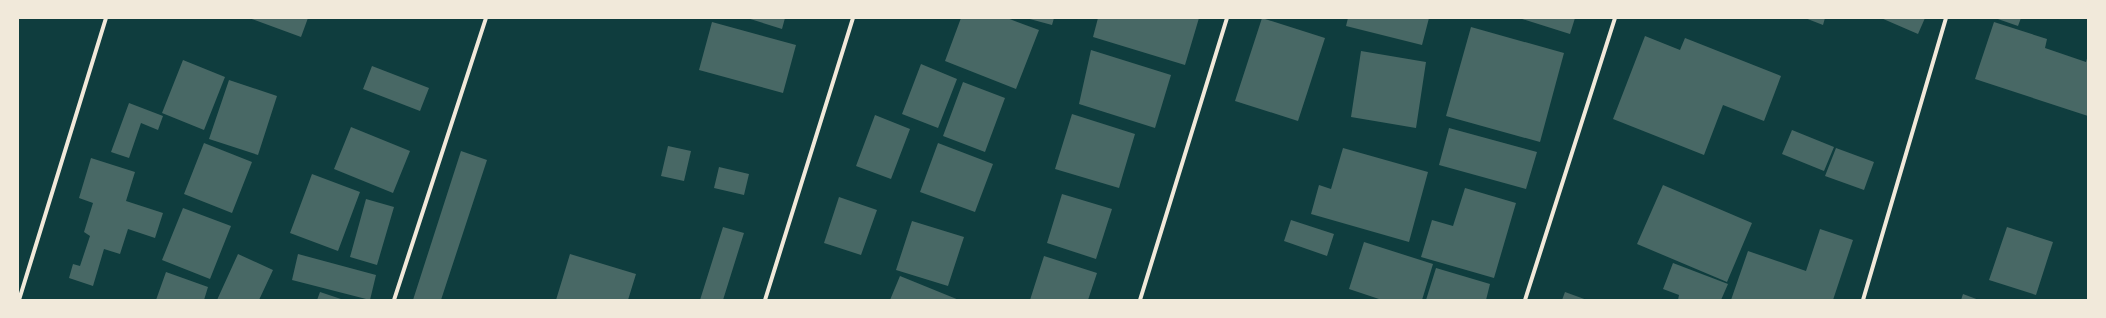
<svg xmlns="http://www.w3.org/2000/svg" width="2106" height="318" font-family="'IBM Plex Sans',sans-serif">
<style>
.building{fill:#486865}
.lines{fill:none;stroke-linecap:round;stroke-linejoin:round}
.minor{stroke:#f1e9da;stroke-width:4}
</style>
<rect width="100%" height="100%" fill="#0f3d3e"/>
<path class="building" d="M 249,18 L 308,18 L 301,37 Z
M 747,18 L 785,18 L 782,29 Z
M 961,18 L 1007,18 L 1039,30 L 1016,89 L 945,61 Z
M 1026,18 L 1054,18 L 1052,25 Z
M 1098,18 L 1199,18 L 1185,65 L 1093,37 Z
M 1262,18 L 1325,38 L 1298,121 L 1235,101 Z
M 1348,18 L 1429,18 L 1422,45 L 1346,26 Z
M 1519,18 L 1575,18 L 1570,34 Z
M 1805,18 L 1825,18 L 1823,25 Z
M 1881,18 L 1925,18 L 1918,34 Z
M 1995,18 L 2021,18 L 2018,26 Z
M 712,22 L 796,45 L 783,93 L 699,70 Z
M 1994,22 L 2047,39 L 2045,48 L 2086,62 L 2088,55 L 2088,116 L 1975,79 Z
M 1471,27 L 1564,53 L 1540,142 L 1446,116 Z
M 1645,36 L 1680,50 L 1685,38 L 1781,76 L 1764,121 L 1723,105 L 1704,155 L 1613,119 Z
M 1091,50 L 1171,75 L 1155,128 L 1079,104 Z
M 1361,51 L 1426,62 L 1416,128 L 1351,117 Z
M 183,60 L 225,77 L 204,130 L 162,113 Z
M 921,64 L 957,79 L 938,128 L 902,114 Z
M 372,66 L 429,88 L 420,111 L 363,89 Z
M 229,80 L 277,96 L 258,155 L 209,139 Z
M 963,82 L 1005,98 L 985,152 L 943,136 Z
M 129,103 L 163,116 L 158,130 L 141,123 L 129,158 L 111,152 Z
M 1072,114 L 1135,134 L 1119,188 L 1055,169 Z
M 875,115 L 910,129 L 891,179 L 856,166 Z
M 351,127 L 410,151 L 393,193 L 334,169 Z
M 1449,128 L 1537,152 L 1526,189 L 1439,165 Z
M 1792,130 L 1834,147 L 1824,171 L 1782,154 Z
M 204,143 L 252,162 L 232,213 L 184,194 Z
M 938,143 L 993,164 L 975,212 L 920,192 Z
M 668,146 L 691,151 L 684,181 L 661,176 Z
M 1343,148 L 1428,172 L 1409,242 L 1311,214 L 1319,185 L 1331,189 Z
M 1836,148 L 1874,162 L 1864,190 L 1825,176 Z
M 461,151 L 487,160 L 441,300 L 413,300 Z
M 91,158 L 135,172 L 126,201 L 163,213 L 155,238 L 128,229 L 120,254 L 104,249 L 93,286 L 69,278 L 73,264 L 80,266 L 90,236 L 84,232 L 93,203 L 79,198 Z
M 719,167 L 749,174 L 744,195 L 714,188 Z
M 312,174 L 360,192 L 338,251 L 290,233 Z
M 1663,185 L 1752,223 L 1727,282 L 1637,244 Z
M 1465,188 L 1516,203 L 1494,278 L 1421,257 L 1432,220 L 1453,226 Z
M 1062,194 L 1112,209 L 1096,259 L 1047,243 Z
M 839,197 L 877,210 L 861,255 L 824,243 Z
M 366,199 L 394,207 L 377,265 L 350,257 Z
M 183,208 L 231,226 L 210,279 L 162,260 Z
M 1291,220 L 1334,234 L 1327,256 L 1284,241 Z
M 912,221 L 964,237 L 948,286 L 896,270 Z
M 723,227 L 744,233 L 723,300 L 700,300 Z
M 2007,227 L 2053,242 L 2036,295 L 1989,280 Z
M 1820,229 L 1853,240 L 1833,300 L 1731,300 L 1748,251 L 1806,271 Z
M 1364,242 L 1433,264 L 1422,300 L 1382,300 L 1349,289 Z
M 238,254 L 273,270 L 259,300 L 217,300 Z
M 298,254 L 376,275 L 370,300 L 292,280 Z
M 570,254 L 636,274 L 628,300 L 556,300 Z
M 1044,256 L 1097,273 L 1088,300 L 1030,300 Z
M 1673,263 L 1728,284 L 1721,300 L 1678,300 L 1679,295 L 1663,289 Z
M 1436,268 L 1490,284 L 1486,300 L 1426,300 Z
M 166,272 L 208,287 L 204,300 L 156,300 Z
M 900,276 L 959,300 L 890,300 Z
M 320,292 L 344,300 L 317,300 Z
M 1565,292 L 1587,300 L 1562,300 Z
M 1963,294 L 1979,300 L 1961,300 Z"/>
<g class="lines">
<path class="minor" d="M 19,300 L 106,18
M 394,300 L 486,18
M 765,300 L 853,18
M 1140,300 L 1227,18
M 1525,300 L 1615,18
M 1863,300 L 1946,18"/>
</g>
<rect width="2106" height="318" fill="none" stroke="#f1e9da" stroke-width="38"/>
</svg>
